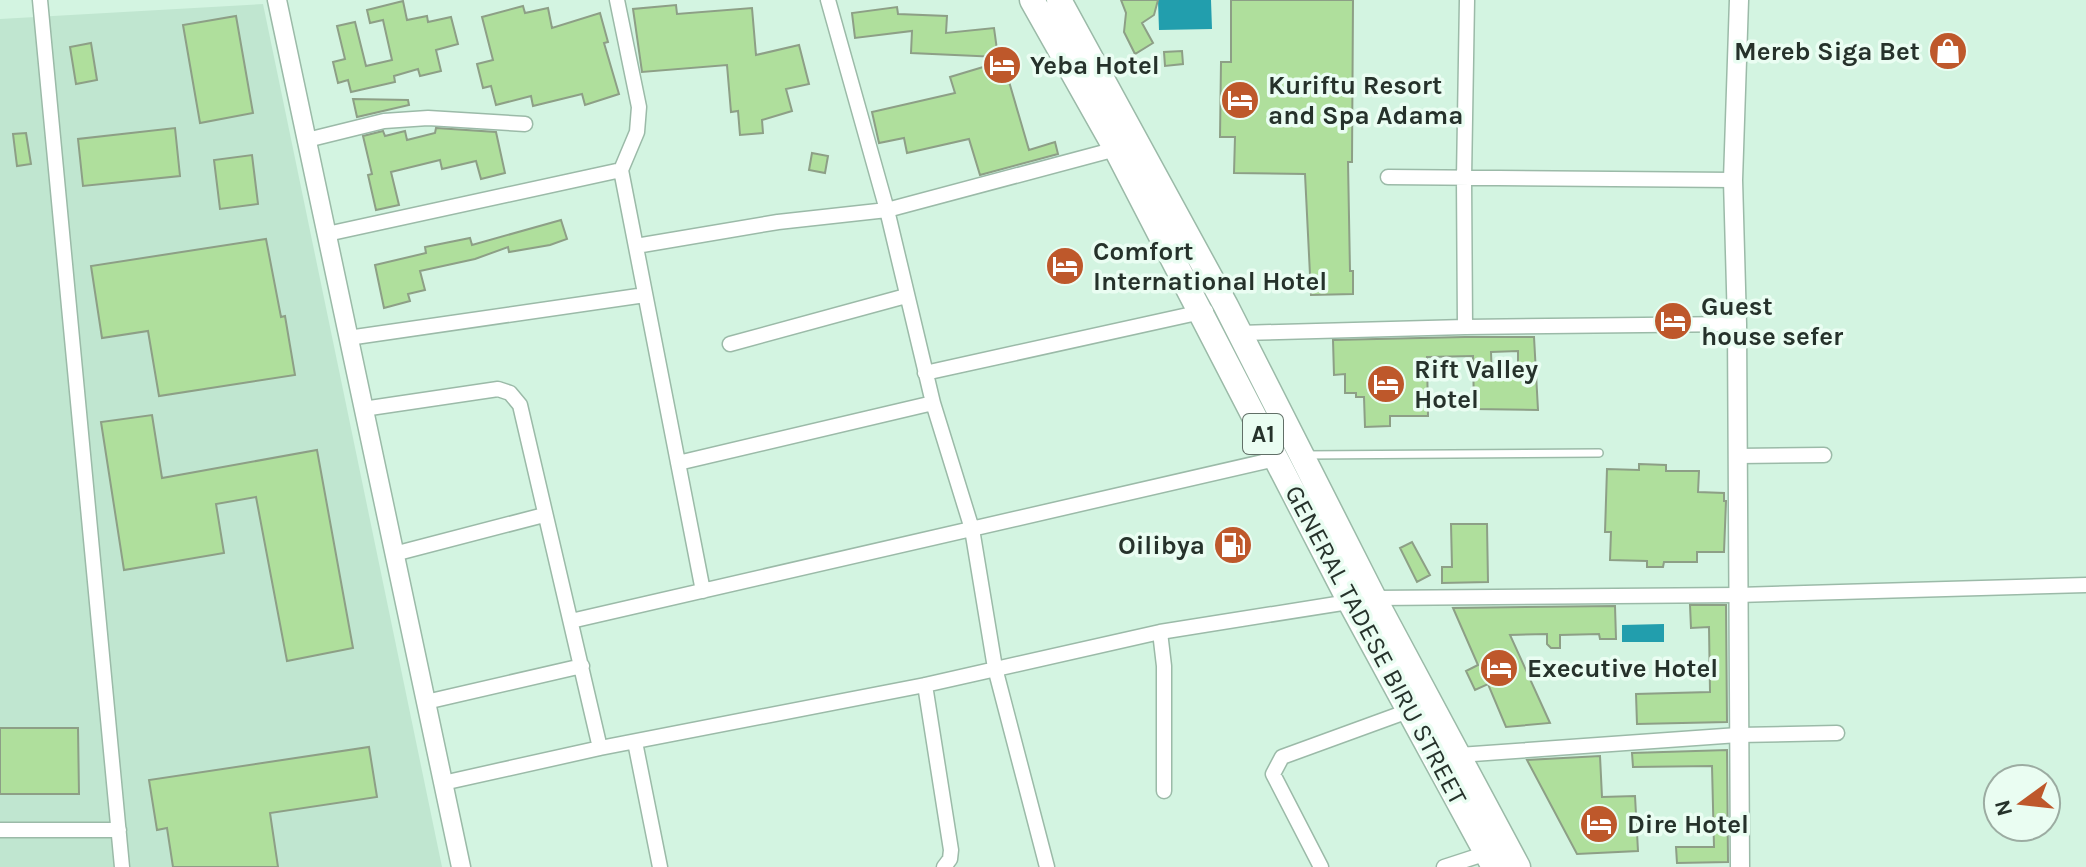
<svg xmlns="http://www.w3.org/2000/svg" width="2086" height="867" font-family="Karla,sans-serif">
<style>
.built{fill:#c0e6d0}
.water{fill:#229ead}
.building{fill:#afdf9c;stroke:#8d9f86;stroke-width:2;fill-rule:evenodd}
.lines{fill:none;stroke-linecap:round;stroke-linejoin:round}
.service-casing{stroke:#9bbaa8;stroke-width:10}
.minor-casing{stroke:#9bbaa8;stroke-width:17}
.tertiary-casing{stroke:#9bbaa8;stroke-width:21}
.primary-casing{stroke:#9bbaa8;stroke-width:27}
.service{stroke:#fff;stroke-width:7}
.minor{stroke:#fff;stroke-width:14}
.tertiary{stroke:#fff;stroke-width:18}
.primary{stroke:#fff;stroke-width:24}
.labels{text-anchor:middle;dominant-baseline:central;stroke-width:7;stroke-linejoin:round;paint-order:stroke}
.shield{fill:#eafdf2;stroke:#616f67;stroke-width:2}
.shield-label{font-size:24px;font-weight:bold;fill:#26322b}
.poi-label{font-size:26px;font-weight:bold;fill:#26322b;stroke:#eafdf2;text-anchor:start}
.street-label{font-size:26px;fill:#26322b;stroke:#eafdf2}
</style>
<rect width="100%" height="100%" fill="#d3f4e1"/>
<path class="built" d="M 263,4 L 442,867 L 0,867 L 0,19 Z"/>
<path class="water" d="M 1158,0 L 1211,0 L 1212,29 L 1159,30 Z
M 1664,624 L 1664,642 L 1622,642 L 1622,625 Z"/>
<path class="building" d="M 1121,0 L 1158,0 L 1154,15 L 1142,23 L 1153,43 L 1135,54 L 1124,32 L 1126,13 Z
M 1231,0 L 1353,0 L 1352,162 L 1348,162 L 1350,271 L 1353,271 L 1353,294 L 1311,295 L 1305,174 L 1234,173 L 1235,137 L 1220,137 L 1221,62 L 1231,62 Z
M 403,1 L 407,20 L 427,16 L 428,22 L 451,17 L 458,44 L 436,50 L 441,71 L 420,76 L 418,69 L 394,76 L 395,82 L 351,92 L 348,80 L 338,83 L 333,62 L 345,59 L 337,26 L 355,22 L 366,66 L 392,60 L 383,20 L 370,23 L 367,10 Z
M 676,5 L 677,14 L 752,8 L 756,55 L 799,45 L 809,84 L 786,89 L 792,111 L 762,120 L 763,133 L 740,135 L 738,111 L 731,112 L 727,65 L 642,72 L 633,9 Z
M 523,6 L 525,13 L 548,8 L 552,28 L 600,13 L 608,42 L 604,43 L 619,94 L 585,105 L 582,94 L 533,106 L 531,96 L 496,105 L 491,86 L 483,88 L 477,64 L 493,60 L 482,17 Z
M 897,7 L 898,14 L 947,16 L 946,33 L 994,28 L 998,57 L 911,53 L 912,31 L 855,38 L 852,13 Z
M 236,16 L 253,113 L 200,123 L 183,25 Z
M 91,43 L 97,80 L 76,84 L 70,47 Z
M 1182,51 L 1183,64 L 1165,66 L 1164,52 Z
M 1003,61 L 1029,150 L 1055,142 L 1058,154 L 980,175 L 969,139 L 907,153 L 904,138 L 879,143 L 872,112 L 955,93 L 950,77 Z
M 353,99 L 408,100 L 409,105 L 357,117 Z
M 175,128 L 180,176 L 83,186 L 78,139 Z
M 436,128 L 496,132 L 505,173 L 481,179 L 476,161 L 442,169 L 440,160 L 391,172 L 399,205 L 376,210 L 368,175 L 372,174 L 363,136 L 383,131 L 385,136 L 405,131 L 407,140 L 435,133 Z
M 26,133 L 31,164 L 17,166 L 13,134 Z
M 812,153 L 828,156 L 825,173 L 809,170 Z
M 252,155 L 258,204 L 220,209 L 214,160 Z
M 561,220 L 567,239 L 550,245 L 509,252 L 508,247 L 475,259 L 420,271 L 425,290 L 408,294 L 410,301 L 384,308 L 375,265 L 426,253 L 425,247 L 470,238 L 472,245 Z
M 266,239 L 281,317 L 285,316 L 295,375 L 159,396 L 148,331 L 102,338 L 91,266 Z
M 1465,337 L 1534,337 L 1538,410 L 1474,409 L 1473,356 L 1427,357 L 1428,416 L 1390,416 L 1390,426 L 1365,427 L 1364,397 L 1356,397 L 1356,393 L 1345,393 L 1345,374 L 1334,375 L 1333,340 ZM 1518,351 L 1518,378 L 1492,378 L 1491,352 Z
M 152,415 L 162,478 L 317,450 L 353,648 L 287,661 L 256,497 L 216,504 L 224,553 L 124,570 L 101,422 Z
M 1639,464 L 1666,465 L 1666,471 L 1699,471 L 1698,492 L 1724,493 L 1724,501 L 1726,501 L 1724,552 L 1697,552 L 1697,562 L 1664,562 L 1663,567 L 1647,567 L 1647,561 L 1610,560 L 1611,532 L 1605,532 L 1607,469 L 1639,470 Z
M 1451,524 L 1487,524 L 1488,582 L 1442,583 L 1442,567 L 1452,567 Z
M 1412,542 L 1430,575 L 1417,582 L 1400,548 Z
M 1690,605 L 1726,605 L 1727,722 L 1637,724 L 1636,694 L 1710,692 L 1709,627 L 1691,628 Z
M 1615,606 L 1616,639 L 1600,639 L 1599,634 L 1560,635 L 1560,648 L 1551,648 L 1547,644 L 1547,634 L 1510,635 L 1550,723 L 1506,727 L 1488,684 L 1475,690 L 1466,671 L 1478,665 L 1453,608 Z
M 0,728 L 78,728 L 79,794 L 0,794 Z
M 369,747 L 377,797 L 270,813 L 278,867 L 173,867 L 167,828 L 157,830 L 149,780 Z
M 1727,750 L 1728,862 L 1677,863 L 1676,847 L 1714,847 L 1712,766 L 1633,767 L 1632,753 Z
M 1600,756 L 1602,797 L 1635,796 L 1638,851 L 1577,854 L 1527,760 Z"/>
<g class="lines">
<g class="service-casing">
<path id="service" d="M 1305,455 L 1599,453"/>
</g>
<g class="minor-casing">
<path id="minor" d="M 40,0 L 122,867
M 617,0 L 639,107 L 637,132 L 621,170 L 703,591
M 828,0 L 887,210 L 933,403 L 972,529 L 995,668 L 1047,867
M 307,140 L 384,121 L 428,118 L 525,124
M 1388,177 L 1733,180
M 327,234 L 621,170
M 636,246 L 778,222 L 887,210 L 1116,149
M 1465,327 L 1464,178 L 1467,0
M 1239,333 L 1465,327 L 1737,324
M 348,338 L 645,295
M 730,344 L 906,296
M 925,373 L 1206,311
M 363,409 L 498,389 L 510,393 L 520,405 L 600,748
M 1737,456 L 1824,455
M 678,463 L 933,403
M 394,554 L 544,515
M 571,621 L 1280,458
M 1160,632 L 1164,666 L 1164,791
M 925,685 L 951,850 L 950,859 L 944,867
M 426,702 L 582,666
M 635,742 L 660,867
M 1459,755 L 1738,735 L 1837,733
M 443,783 L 600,748 L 925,685 L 1160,632 L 1374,598 L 1738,595 L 2086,585
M 0,830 L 119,830
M 1321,867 L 1273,774 L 1282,757 L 1411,710
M 1444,867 L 1487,853"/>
</g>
<g class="tertiary-casing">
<path id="tertiary" d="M 277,0 L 461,867
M 1739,0 L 1733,180 L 1737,324 L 1740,867"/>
</g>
<g class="primary-casing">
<path id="primary" d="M 1032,0 L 1116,149 L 1350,602 L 1494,867
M 1059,0 L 1226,306 L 1374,598 L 1518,867"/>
</g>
<use href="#service" class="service"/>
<use href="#minor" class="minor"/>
<use href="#tertiary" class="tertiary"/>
<use href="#primary" class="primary"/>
</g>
<defs>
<g id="shop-disc" transform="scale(2)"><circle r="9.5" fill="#be582b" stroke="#eafdf2"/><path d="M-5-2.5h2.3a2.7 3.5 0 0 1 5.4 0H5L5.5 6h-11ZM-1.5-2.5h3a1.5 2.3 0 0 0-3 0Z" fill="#fff"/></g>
<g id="hotel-disc" transform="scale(2)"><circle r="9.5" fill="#be582b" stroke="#eafdf2"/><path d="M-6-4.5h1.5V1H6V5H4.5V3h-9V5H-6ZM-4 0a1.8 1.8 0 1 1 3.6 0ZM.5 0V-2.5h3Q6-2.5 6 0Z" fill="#fff"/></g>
<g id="fuel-disc" transform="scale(2)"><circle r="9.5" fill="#be582b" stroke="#eafdf2"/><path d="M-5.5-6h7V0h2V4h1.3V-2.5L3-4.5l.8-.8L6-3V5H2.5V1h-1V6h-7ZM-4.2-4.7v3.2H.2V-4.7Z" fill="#fff"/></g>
</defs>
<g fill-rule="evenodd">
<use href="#shop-disc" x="1948" y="51"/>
<use href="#hotel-disc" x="1002" y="65"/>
<use href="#hotel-disc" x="1240" y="100"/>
<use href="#hotel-disc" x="1065" y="266"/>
<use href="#hotel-disc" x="1673" y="321"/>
<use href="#hotel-disc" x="1386" y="384"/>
<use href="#fuel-disc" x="1233" y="545"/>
<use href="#hotel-disc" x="1499" y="668"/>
<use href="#hotel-disc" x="1599" y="824"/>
</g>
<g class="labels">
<rect class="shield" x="1243" y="414" width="40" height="40" rx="6"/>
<g class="shield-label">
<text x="1263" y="434">A1</text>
</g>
<g class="poi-label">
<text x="1920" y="51" text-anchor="end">Mereb Siga Bet</text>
<text x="1030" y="65">Yeba Hotel</text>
<text x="1268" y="85">Kuriftu Resort<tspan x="1268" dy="30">and Spa Adama</tspan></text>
<text x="1093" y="251">Comfort<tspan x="1093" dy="30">International Hotel</tspan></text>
<text x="1701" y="306">Guest<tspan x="1701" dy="30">house sefer</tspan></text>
<text x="1414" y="369">Rift Valley<tspan x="1414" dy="30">Hotel</tspan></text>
<text x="1205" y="545" text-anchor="end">Oilibya</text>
<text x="1527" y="668">Executive Hotel</text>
<text x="1627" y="824">Dire Hotel</text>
</g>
<g class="street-label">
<text transform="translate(1376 645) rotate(62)">GENERAL TADESE BIRU STREET</text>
</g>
</g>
<g transform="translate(2022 803) rotate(255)"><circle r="38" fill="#eafdf2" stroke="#9caca2" stroke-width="2"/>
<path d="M0-6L14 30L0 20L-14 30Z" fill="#be582b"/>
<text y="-12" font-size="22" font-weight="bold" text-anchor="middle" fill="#26322b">N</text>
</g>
</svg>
